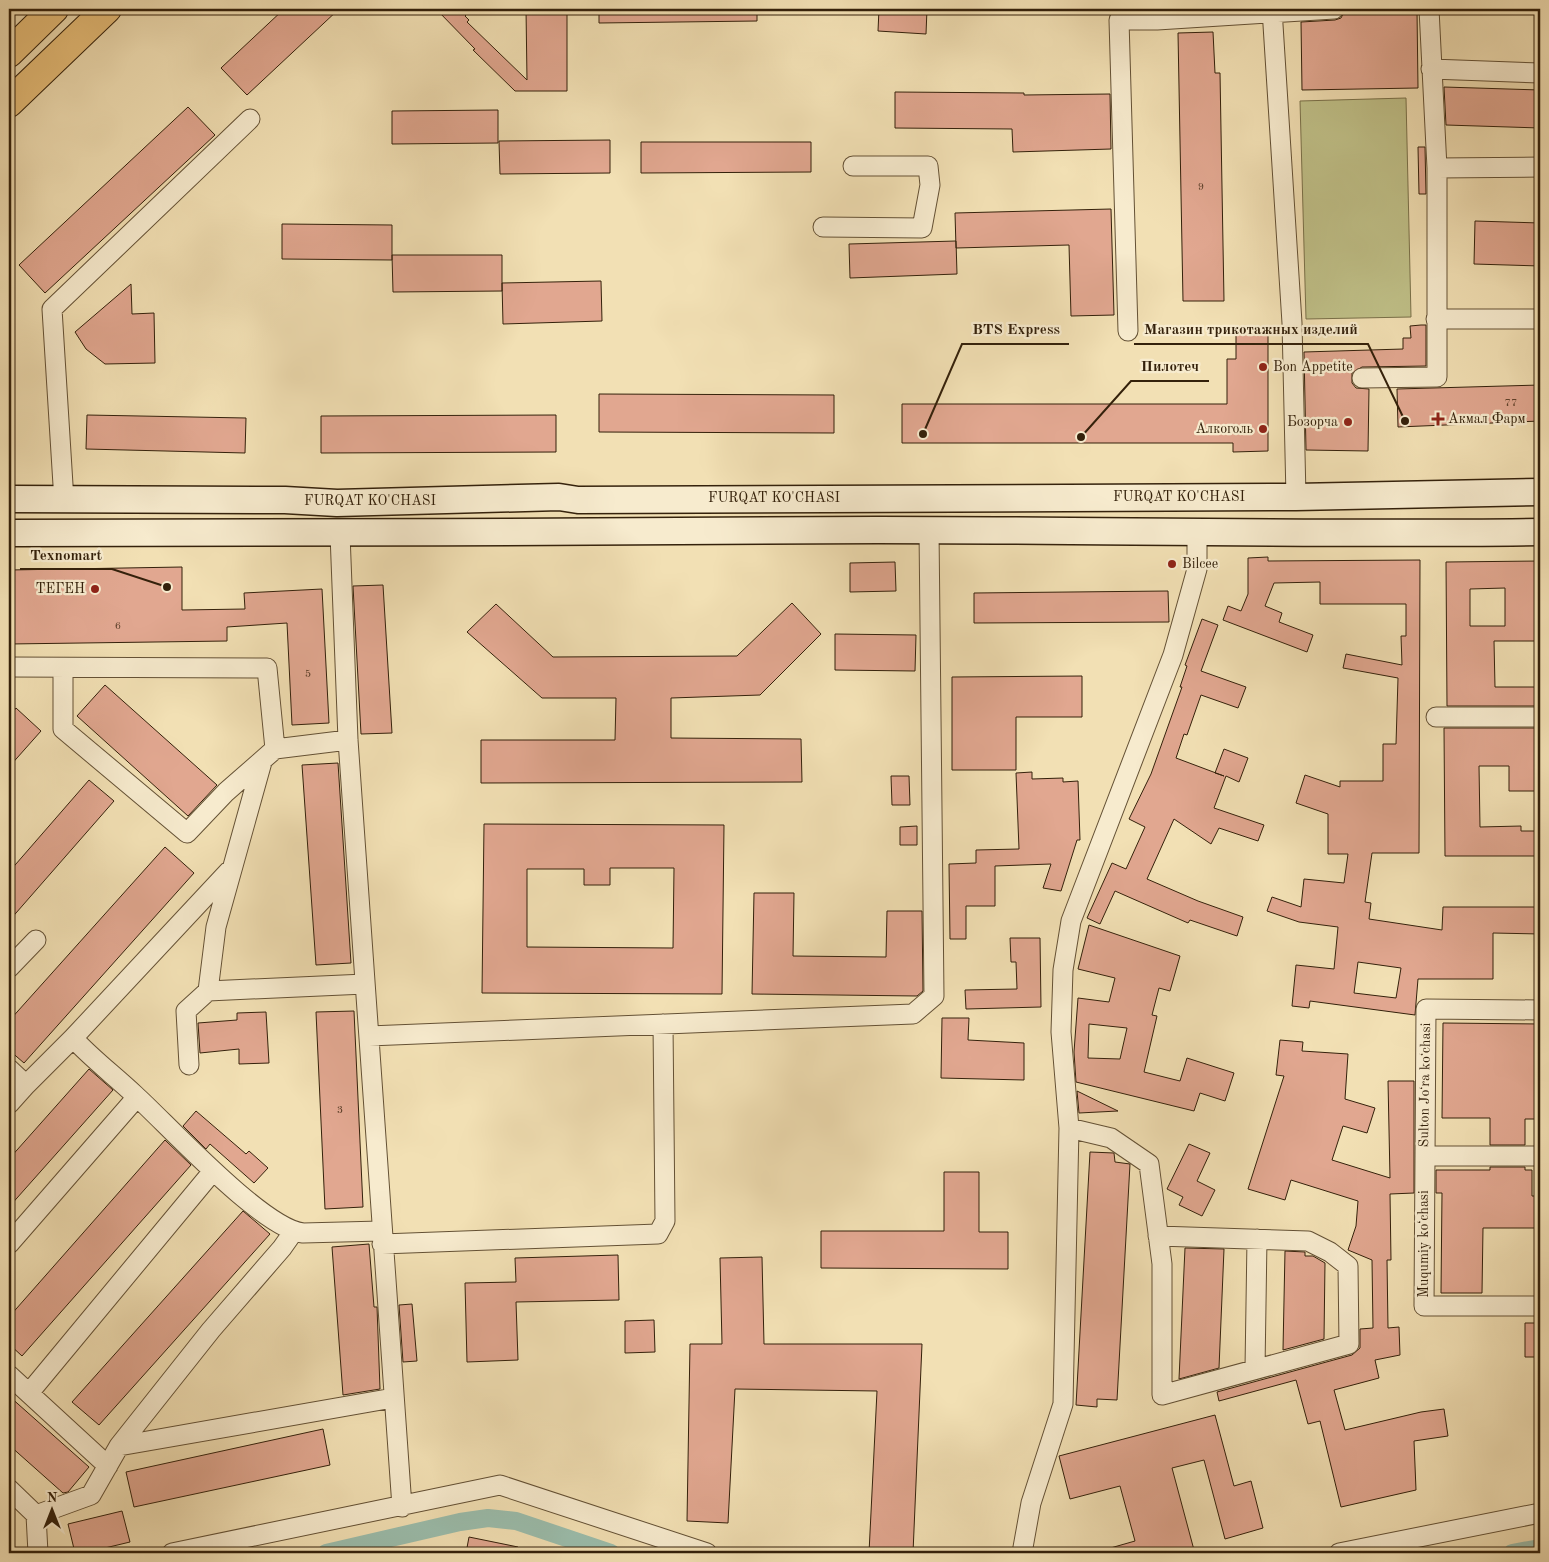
<svg xmlns="http://www.w3.org/2000/svg" width="1549" height="1562" font-family="'Old Standard TT',serif">
<style>
.green{fill:#c0c189;stroke:#7a714a}
.lines{fill:none;stroke-linecap:round;stroke-linejoin:round}
.canal{stroke:#9bbdac;stroke-width:18}
.building{fill:#e1a790;stroke:#34210b;fill-rule:evenodd}
.street-casing{stroke:#645135;stroke-width:21}
.secondary-casing{stroke:#34210b;stroke-width:29}
.primary-casing{stroke:#34210b;stroke-width:30}
.street{stroke:#f7ebce;stroke-width:19}
.secondary{stroke:#f7ebce;stroke-width:26}
.primary{stroke:#e9c07a;stroke-width:28}
.poi-dot{fill:#8f2418;stroke:#f7ebce;stroke-width:2}
.labels{text-anchor:middle;dominant-baseline:central;stroke-width:4.5;stroke-linejoin:round;paint-order:stroke}
.number-label{font-size:11px;fill:#5f422c}
.poi-label{font-size:14px;fill:#34210b;stroke:#f7ebce;text-anchor:start}
.street-label{font-size:14px;fill:#34210b;stroke:#f7ebce}
.leader{fill:none;stroke:#34210b;stroke-width:2}
.callout-dot{fill:#34210b;stroke:#f7ebce;stroke-width:2}
.callout-label{font-size:15px;text-anchor:middle;font-weight:bold;fill:#34210b;stroke:#f7ebce;stroke-width:4.5;stroke-linejoin:round;paint-order:stroke}
</style>
<rect width="100%" height="100%" fill="#f2e0b4"/>
<filter id="stains"><feTurbulence type="fractalNoise" baseFrequency=".004" numOctaves="4"/><feColorMatrix values="0 0 0 0 .2 0 0 0 0 .09 0 0 0 0 .02 0 0 0 .5 -.17"/></filter>
<radialGradient id="worn" r=".72"><stop offset=".6" stop-color="#630" stop-opacity="0"/><stop offset="1" stop-color="#630" stop-opacity=".3"/></radialGradient>
<path class="green" d="M 1406,98 L 1411,317 L 1306,319 L 1300,101 Z"/>
<g class="lines">
<path class="canal" d="M 326,1553 L 460,1522 L 488,1518 L 516,1521 L 611,1553
M 1512,1553 L 1540,1548"/>
</g>
<path class="building" d="M 284,9 L 339,9 L 247,95 L 221,68 Z
M 436,9 L 472,9 L 465,16 L 469,20 L 467,22 L 527,80 L 526,9 L 567,9 L 567,91 L 515,91 L 473,50 L 475,49 Z
M 599,9 L 757,9 L 757,21 L 599,23 Z
M 879,9 L 927,9 L 926,34 L 878,31 Z
M 1417,11 L 1418,88 L 1302,90 L 1301,22 L 1335,20 L 1341,18 L 1344,12 Z
M 1213,32 L 1215,73 L 1220,73 L 1224,301 L 1183,301 L 1178,33 Z
M 1444,87 L 1540,90 L 1540,128 L 1446,125 Z
M 895,92 L 1024,93 L 1024,95 L 1110,94 L 1111,149 L 1013,152 L 1012,129 L 895,128 Z
M 188,107 L 215,135 L 45,293 L 19,265 Z
M 498,110 L 498,143 L 392,144 L 392,111 Z
M 610,140 L 610,173 L 500,174 L 499,141 Z
M 641,142 L 811,142 L 811,172 L 641,173 Z
M 1418,147 L 1425,147 L 1426,194 L 1419,194 Z
M 1111,209 L 1114,315 L 1071,316 L 1069,245 L 956,248 L 955,213 Z
M 1475,221 L 1540,223 L 1540,266 L 1474,264 Z
M 282,224 L 392,225 L 392,260 L 282,259 Z
M 956,241 L 957,274 L 850,278 L 849,244 Z
M 392,255 L 502,255 L 502,291 L 393,292 Z
M 601,281 L 602,321 L 503,324 L 502,283 Z
M 131,284 L 132,314 L 154,313 L 155,363 L 105,364 L 86,349 L 75,332 Z
M 1421,325 L 1426,325 L 1426,366 L 1362,367 L 1352,373 L 1352,383 L 1356,388 L 1369,389 L 1368,451 L 1306,450 L 1304,352 L 1403,349 L 1403,338 L 1411,338 L 1410,326 Z
M 1236,328 L 1268,328 L 1268,451 L 1233,452 L 1233,443 L 902,443 L 902,404 L 1227,404 L 1227,359 L 1236,359 Z
M 1540,385 L 1540,421 L 1398,427 L 1397,389 Z
M 599,394 L 834,395 L 834,433 L 599,432 Z
M 87,415 L 246,418 L 245,453 L 86,449 Z
M 556,415 L 556,452 L 321,453 L 321,416 Z
M 1268,557 L 1268,561 L 1420,560 L 1419,853 L 1372,853 L 1365,902 L 1371,903 L 1369,919 L 1442,930 L 1443,907 L 1540,907 L 1540,934 L 1493,933 L 1493,979 L 1418,979 L 1415,1015 L 1310,1001 L 1309,1008 L 1292,1006 L 1296,965 L 1334,969 L 1338,927 L 1299,922 L 1267,911 L 1272,897 L 1301,907 L 1304,879 L 1344,883 L 1348,854 L 1328,854 L 1328,814 L 1296,803 L 1305,775 L 1340,787 L 1340,781 L 1383,781 L 1383,744 L 1396,744 L 1398,678 L 1343,668 L 1346,654 L 1402,665 L 1401,636 L 1406,636 L 1406,604 L 1320,604 L 1320,582 L 1274,583 L 1265,606 L 1282,613 L 1279,622 L 1313,635 L 1307,652 L 1223,620 L 1228,606 L 1241,611 L 1248,594 L 1248,558 ZM 1358,962 L 1401,968 L 1396,998 L 1354,993 Z
M 1540,561 L 1540,641 L 1494,641 L 1495,687 L 1540,687 L 1540,706 L 1447,706 L 1446,562 ZM 1505,588 L 1505,626 L 1470,626 L 1470,589 Z
M 895,562 L 896,591 L 850,592 L 850,563 Z
M 182,567 L 182,610 L 245,609 L 244,593 L 322,589 L 329,723 L 292,725 L 287,623 L 227,627 L 227,641 L 9,644 L 9,570 Z
M 383,585 L 392,733 L 361,734 L 353,586 Z
M 1168,591 L 1169,622 L 974,623 L 974,593 Z
M 792,603 L 821,634 L 760,695 L 671,698 L 671,738 L 801,739 L 802,782 L 481,783 L 481,740 L 615,740 L 616,698 L 542,698 L 467,632 L 496,604 L 553,657 L 737,656 Z
M 1202,619 L 1218,625 L 1201,671 L 1246,687 L 1238,708 L 1201,695 L 1187,735 L 1184,734 L 1176,758 L 1224,776 L 1215,773 L 1224,749 L 1248,758 L 1239,782 L 1226,776 L 1214,808 L 1264,825 L 1258,841 L 1219,828 L 1211,844 L 1174,819 L 1147,879 L 1198,901 L 1243,917 L 1237,936 L 1190,920 L 1188,923 L 1115,891 L 1100,924 L 1087,918 L 1112,863 L 1126,869 L 1145,827 L 1129,819 L 1151,774 L 1182,687 L 1180,687 L 1187,666 L 1185,665 Z
M 835,634 L 916,635 L 915,671 L 835,670 Z
M 1082,676 L 1082,717 L 1016,717 L 1016,770 L 952,770 L 952,677 Z
M 105,685 L 217,785 L 188,816 L 77,716 Z
M 16,708 L 41,731 L 9,767 L 9,717 Z
M 1444,728 L 1540,728 L 1540,791 L 1509,791 L 1509,766 L 1479,766 L 1480,827 L 1521,826 L 1521,831 L 1540,831 L 1540,856 L 1445,856 Z
M 338,763 L 351,963 L 316,965 L 302,765 Z
M 1032,772 L 1032,779 L 1063,778 L 1063,782 L 1078,781 L 1080,840 L 1077,840 L 1061,891 L 1043,888 L 1051,864 L 995,866 L 995,906 L 966,906 L 966,939 L 950,939 L 949,864 L 976,863 L 976,850 L 1019,849 L 1016,773 Z
M 891,776 L 909,776 L 910,805 L 892,805 Z
M 89,780 L 114,801 L 9,921 L 9,872 Z
M 484,824 L 724,825 L 722,994 L 482,993 ZM 610,868 L 674,868 L 673,948 L 527,947 L 527,869 L 584,869 L 584,885 L 610,885 Z
M 917,826 L 917,845 L 900,845 L 900,827 Z
M 165,847 L 194,873 L 24,1063 L 9,1050 L 9,1021 Z
M 754,893 L 794,893 L 793,956 L 886,957 L 887,911 L 922,911 L 923,991 L 917,996 L 752,994 Z
M 1089,925 L 1180,956 L 1170,991 L 1159,988 L 1152,1015 L 1157,1016 L 1144,1072 L 1180,1081 L 1187,1058 L 1234,1073 L 1225,1101 L 1200,1093 L 1194,1111 L 1076,1082 L 1074,1052 L 1078,998 L 1109,1002 L 1115,978 L 1078,969 ZM 1089,1024 L 1127,1028 L 1120,1059 L 1088,1058 Z
M 1010,938 L 1040,938 L 1041,1007 L 966,1009 L 965,990 L 1017,989 L 1016,962 L 1011,962 Z
M 354,1011 L 363,1207 L 325,1209 L 316,1012 Z
M 266,1012 L 269,1063 L 239,1064 L 239,1049 L 200,1053 L 198,1023 L 237,1020 L 237,1013 Z
M 942,1018 L 969,1018 L 968,1040 L 1024,1043 L 1024,1080 L 941,1078 Z
M 1443,1023 L 1540,1024 L 1540,1119 L 1525,1119 L 1525,1145 L 1490,1145 L 1490,1118 L 1442,1118 Z
M 1280,1040 L 1303,1042 L 1302,1051 L 1348,1054 L 1345,1099 L 1375,1108 L 1367,1133 L 1343,1126 L 1332,1160 L 1390,1178 L 1388,1081 L 1414,1081 L 1414,1193 L 1390,1194 L 1391,1260 L 1387,1260 L 1388,1328 L 1399,1327 L 1400,1355 L 1375,1360 L 1379,1378 L 1334,1390 L 1345,1430 L 1421,1412 L 1444,1409 L 1448,1436 L 1414,1441 L 1416,1490 L 1341,1507 L 1320,1421 L 1308,1424 L 1296,1380 L 1219,1401 L 1217,1392 L 1352,1355 L 1360,1348 L 1360,1329 L 1373,1328 L 1372,1260 L 1348,1250 L 1356,1226 L 1358,1201 L 1291,1180 L 1285,1200 L 1248,1189 L 1284,1076 L 1276,1075 Z
M 89,1069 L 113,1090 L 9,1207 L 9,1159 Z
M 1077,1091 L 1118,1111 L 1079,1113 Z
M 196,1111 L 246,1154 L 249,1151 L 268,1168 L 254,1183 L 210,1144 L 206,1149 L 183,1126 Z
M 165,1140 L 191,1165 L 22,1356 L 9,1344 L 9,1317 Z
M 1189,1144 L 1210,1153 L 1197,1181 L 1215,1190 L 1202,1216 L 1179,1205 L 1183,1197 L 1167,1189 Z
M 1090,1152 L 1114,1153 L 1115,1162 L 1130,1164 L 1117,1400 L 1097,1399 L 1097,1407 L 1076,1405 Z
M 1490,1167 L 1525,1167 L 1525,1170 L 1532,1170 L 1532,1196 L 1540,1196 L 1540,1228 L 1483,1228 L 1482,1293 L 1441,1293 L 1442,1193 L 1436,1193 L 1436,1170 L 1490,1170 Z
M 944,1172 L 979,1172 L 979,1232 L 1008,1232 L 1008,1269 L 821,1268 L 821,1231 L 944,1231 Z
M 243,1211 L 270,1234 L 99,1425 L 72,1402 Z
M 369,1244 L 374,1307 L 377,1307 L 380,1389 L 343,1395 L 332,1247 Z
M 1185,1248 L 1224,1249 L 1219,1368 L 1179,1379 Z
M 1285,1251 L 1305,1252 L 1305,1256 L 1313,1256 L 1325,1263 L 1324,1339 L 1283,1350 Z
M 618,1255 L 619,1300 L 516,1302 L 518,1360 L 467,1362 L 465,1283 L 516,1282 L 515,1258 Z
M 762,1257 L 764,1344 L 922,1344 L 913,1553 L 869,1553 L 877,1391 L 735,1389 L 728,1523 L 687,1521 L 690,1344 L 722,1344 L 720,1258 Z
M 412,1304 L 417,1361 L 403,1362 L 399,1305 Z
M 654,1320 L 655,1352 L 625,1353 L 625,1321 Z
M 1525,1323 L 1540,1323 L 1540,1357 L 1525,1357 Z
M 9,1396 L 89,1467 L 68,1492 L 63,1493 L 9,1445 Z
M 1215,1415 L 1234,1486 L 1251,1481 L 1263,1528 L 1225,1539 L 1204,1460 L 1172,1468 L 1194,1550 L 1183,1553 L 1107,1553 L 1107,1549 L 1135,1541 L 1120,1486 L 1070,1499 L 1059,1456 Z
M 323,1429 L 330,1465 L 134,1507 L 126,1472 Z
M 122,1511 L 130,1542 L 84,1553 L 75,1553 L 68,1524 Z
M 469,1537 L 518,1547 L 518,1553 L 466,1553 Z"/>
<g class="lines">
<g class="street-casing">
<path id="street" d="M 1272,9 L 1292,323 L 1296,497
M 1431,69 L 1540,73
M 1437,168 L 1540,167
M 823,227 L 922,228 L 930,185 L 928,166 L 853,166
M 1436,319 L 1540,319
M 1128,331 L 1119,20 L 1157,20 L 1334,9
M 1362,378 L 1437,377 L 1437,168 L 1429,9
M 64,501 L 52,309 L 250,119
M 340,534 L 348,740 L 402,1507
M 9,667 L 267,668 L 275,749
M 63,669 L 63,729 L 187,833 L 226,792 L 275,749 L 348,740
M 1436,717 L 1540,717
M 9,968 L 36,940
M 208,991 L 365,984
M 1540,1010 L 1426,1009 L 1424,1306 L 1540,1306
M 369,1036 L 913,1014 L 934,996 L 929,530
M 73,1038 L 229,871
M 189,1065 L 186,1011 L 208,991 L 216,927 L 262,762
M 9,1069 L 26,1085 L 73,1038 C 91,1058 115,1076 135,1095 C 169,1126 262,1228 303,1233 L 381,1231
M 9,1104 L 26,1085
M 1069,1128 L 1111,1138 L 1149,1164 L 1162,1264 L 1162,1395 L 1349,1344 L 1348,1266 L 1330,1252 L 1308,1241 L 1158,1236
M 1425,1156 L 1540,1156
M 9,1244 L 137,1097
M 382,1244 L 658,1234 L 665,1221 L 663,1024
M 1255,1369 L 1257,1239
M 9,1375 L 108,1466
M 29,1393 L 213,1171
M 119,1446 L 211,1330 L 282,1248 L 294,1231
M 9,1489 L 36,1515 L 38,1553
M 36,1515 L 91,1495 L 119,1446 L 393,1398
M 172,1553 L 500,1485 L 707,1553
M 1022,1553 L 1031,1503 L 1063,1404 L 1069,1128 L 1061,1032 L 1063,970 L 1071,921 L 1173,655 L 1197,569 L 1197,531
M 1339,1553 L 1540,1513"/>
</g>
<g class="secondary-casing">
<path id="secondary" d="M 9,499 L 285,500 L 337,503 L 559,497 L 578,500 L 1296,497 L 1540,492
M 9,533 C 299,534 588,531 878,530 C 1099,530 1320,535 1540,532"/>
</g>
<g class="primary-casing">
<path id="primary" d="M 9,53 L 54,9
M 9,103 L 107,9"/>
</g>
<use href="#street" class="street"/>
<use href="#secondary" class="secondary"/>
<use href="#primary" class="primary"/>
</g>
<g class="poi-dot">
<circle cx="1263" cy="367" r="5"/>
<path d="M1435.5 411.5h5v5h5v5h-5v5h-5v-5h-5v-5h5z"/>
<circle cx="1348" cy="422" r="5"/>
<circle cx="1263" cy="429" r="5"/>
<circle cx="1172" cy="564" r="5"/>
<circle cx="95" cy="589" r="5"/>
</g>
<g class="labels">
<g class="number-label">
<text x="1201" y="187">9</text>
<text x="1511" y="403">77</text>
<text x="118" y="626">6</text>
<text x="308" y="674">5</text>
<text x="340" y="1110">3</text>
</g>
<g class="poi-label">
<text x="1273" y="367">Bon Appetite</text>
<text x="1448" y="419">Акмал Фарм</text>
<text x="1338" y="422" text-anchor="end">Бозорча</text>
<text x="1253" y="429" text-anchor="end">Алкоголь</text>
<text x="1182" y="564">Bilcee</text>
<text x="85" y="589" text-anchor="end">ТЕГЕН</text>
</g>
<g class="street-label">
<text x="1179" y="497">FURQAT KO'CHASI</text>
<text x="774" y="498">FURQAT KO'CHASI</text>
<text x="370" y="501">FURQAT KO'CHASI</text>
<text transform="translate(1425 1085) rotate(-89)">Sulton Joʻra koʻchasi</text>
<text transform="translate(1424 1244) rotate(-90)">Muqumiy koʻchasi</text>
</g>
</g>
<path class="leader" d="M923 434L962 344H1069M1405 421L1368 344H1134M1081 437L1131 381H1209M167 587L112 569H20"/>
<g class="callout-dot">
<circle cx="923" cy="434" r="5"/>
<circle cx="1405" cy="421" r="5"/>
<circle cx="1081" cy="437" r="5"/>
<circle cx="167" cy="587" r="5"/>
</g>
<g class="callout-label">
<text x="1016" y="334">BTS Express</text>
<text x="1251" y="334">Магазин трикотажных изделий</text>
<text x="1170" y="371">Пилотеч</text>
<text x="66" y="560">Texnomart</text>
</g>
<rect width="1549" height="1562" fill="none" stroke="#f2e0b4" stroke-width="30"/>
<rect x="10" y="10" width="1529" height="1542" fill="none" stroke="#34210b" stroke-width="2.5"/>
<rect x="15" y="15" width="1519" height="1532" fill="none" stroke="#34210b"/>
<g transform="translate(52 1510)" stroke="#f7ebce" stroke-width="4" paint-order="stroke">
<path d="M0-4L9 19L0 12L-9 19Z" fill="#34210b"/>
<text y="-8" font-size="14" font-weight="bold" text-anchor="middle" fill="#34210b">N</text>
</g>
<rect width="100%" height="100%" filter="url(#stains)"/>
<rect width="100%" height="100%" fill="url(#worn)"/>
</svg>
